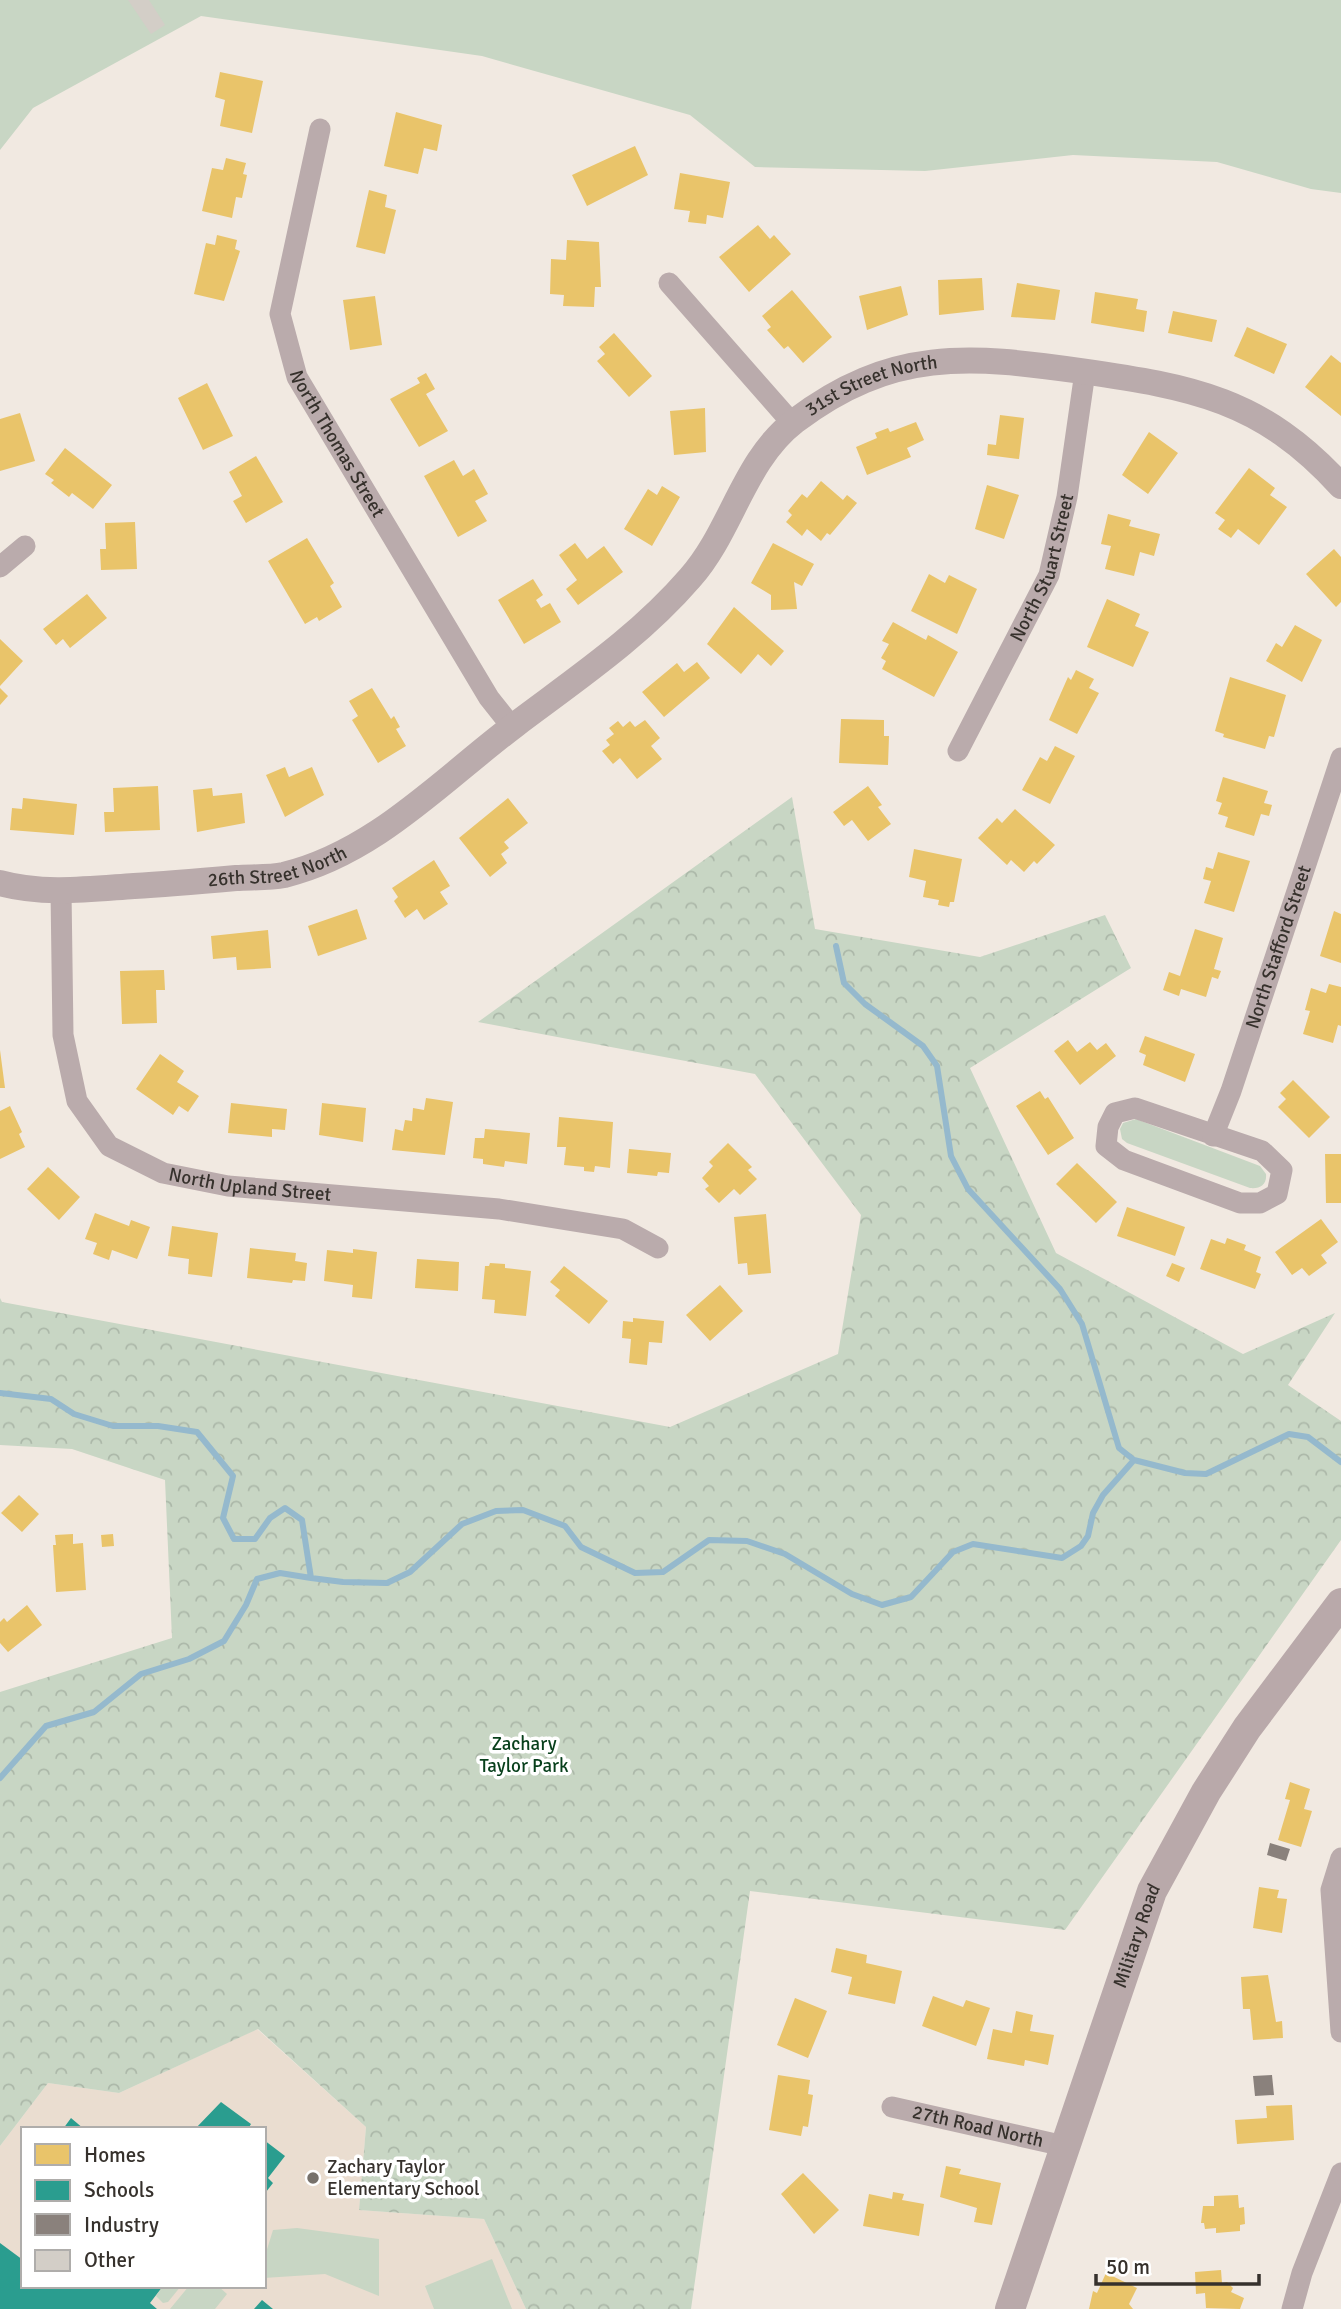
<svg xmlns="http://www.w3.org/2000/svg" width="1341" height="2309" font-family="Signika,sans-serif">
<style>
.education{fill:#eaddd0;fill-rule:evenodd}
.green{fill:#c8d6c4}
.forest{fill:url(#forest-crowns)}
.homes{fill:#e9c46a}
.schools{fill:#2a9d8f}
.industry{fill:#8a817c}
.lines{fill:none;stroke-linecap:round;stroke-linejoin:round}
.stream{stroke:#95b9cd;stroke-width:6}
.building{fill:#d3cec7}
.minor{stroke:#baabac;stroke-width:21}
.tertiary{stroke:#baabac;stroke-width:26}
.secondary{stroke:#b9a9aa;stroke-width:30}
.poi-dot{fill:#77716b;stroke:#fff;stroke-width:2.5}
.labels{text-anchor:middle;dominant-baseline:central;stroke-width:7;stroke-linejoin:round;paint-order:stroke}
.street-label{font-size:19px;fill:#36312c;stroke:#fff}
.park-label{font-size:19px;fill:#073f1b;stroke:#fff}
.poi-label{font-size:19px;fill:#36312c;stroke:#fff;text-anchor:start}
</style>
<defs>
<pattern id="forest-crowns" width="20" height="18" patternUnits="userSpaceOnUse" patternTransform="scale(1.75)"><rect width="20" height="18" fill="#c8d6c4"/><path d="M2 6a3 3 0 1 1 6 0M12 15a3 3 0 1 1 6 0" fill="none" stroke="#acb8a9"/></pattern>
</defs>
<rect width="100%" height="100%" fill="#f1e9e1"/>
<path class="education" d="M 257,2029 L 366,2127 L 359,2210 L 484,2219 L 526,2309 L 0,2309 L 0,2146 L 48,2083 L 119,2093 ZM 23,2129 L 264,2129 L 264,2286 L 23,2286 Z"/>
<path class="green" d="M 0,0 L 1341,0 L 1341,193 L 1311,189 L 1217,162 L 1073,155 L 925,171 L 755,167 L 690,115 L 482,56 L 201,16 L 33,108 L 0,150 Z
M 1136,1119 L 1260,1166 L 1266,1174 C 1267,1185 1260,1189 1250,1188 L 1127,1143 L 1122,1139 L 1120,1129 L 1123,1123 Z
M 297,2228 L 379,2239 L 379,2296 L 325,2274 L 264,2278 L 264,2259 L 273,2230 Z
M 492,2259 L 512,2309 L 434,2309 L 425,2286 Z
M 163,2286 L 181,2286 L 168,2302 L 163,2303 L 156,2296 Z
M 189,2286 L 218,2286 L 227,2294 L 215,2309 L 170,2309 Z"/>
<path class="forest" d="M 792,797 L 815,929 L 980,957 L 1105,915 L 1131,968 L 970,1068 L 1056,1253 L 1243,1354 L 1335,1313 L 1288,1385 L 1341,1421 L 1341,1540 L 1065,1930 L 750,1891 L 691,2309 L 526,2309 L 484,2219 L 359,2210 L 366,2127 L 258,2029 L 119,2093 L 48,2083 L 0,2146 L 0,1692 L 172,1638 L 165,1480 L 72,1449 L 0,1445 L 0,1298 L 2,1302 L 670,1427 L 838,1354 L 861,1215 L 755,1074 L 478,1022 Z"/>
<path class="homes" d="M 220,72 L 263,81 L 252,133 L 220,126 L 225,100 L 215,97 Z
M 396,112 L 442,125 L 437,151 L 424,148 L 418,174 L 384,166 Z
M 635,146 L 648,175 L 587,206 L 572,175 Z
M 226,158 L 246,163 L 243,174 L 247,175 L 242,198 L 236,197 L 232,218 L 202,211 L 212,168 L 223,170 Z
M 680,173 L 730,182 L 723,218 L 707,215 L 706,224 L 688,222 L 690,211 L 674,209 Z
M 369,190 L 387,195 L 385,207 L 396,210 L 385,254 L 356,247 Z
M 758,225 L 770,239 L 774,235 L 791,254 L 749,292 L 719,257 Z
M 217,235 L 237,240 L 235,249 L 240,251 L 224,301 L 194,294 L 206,243 L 215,245 Z
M 567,240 L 599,242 L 601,287 L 595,287 L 594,307 L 563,306 L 564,295 L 550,294 L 551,259 L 566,260 Z
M 982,278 L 984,310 L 939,315 L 938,280 Z
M 1017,283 L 1060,290 L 1055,320 L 1011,317 Z
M 901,286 L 908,315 L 867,330 L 859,296 Z
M 792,290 L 832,337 L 803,363 L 788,346 L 784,349 L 767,330 L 771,327 L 762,316 Z
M 1095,292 L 1138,299 L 1136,309 L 1147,311 L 1144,332 L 1091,323 Z
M 375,296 L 382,345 L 350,350 L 343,300 Z
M 1173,311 L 1217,320 L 1212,342 L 1168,333 Z
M 1247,327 L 1287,344 L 1274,374 L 1234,356 Z
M 614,333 L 652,376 L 629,397 L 597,361 L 605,354 L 599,347 Z
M 1331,355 L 1341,363 L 1341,416 L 1305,387 Z
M 426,373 L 435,389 L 426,394 L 448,431 L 419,447 L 390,399 L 420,383 L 417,378 Z
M 207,383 L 233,436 L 203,450 L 178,398 Z
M 705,408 L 706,452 L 674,455 L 670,411 Z
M 20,413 L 35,461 L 0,471 L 0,419 Z
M 1000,415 L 1024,418 L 1019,459 L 987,455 L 988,444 L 996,445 Z
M 916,422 L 924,440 L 907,448 L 911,457 L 867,475 L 856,447 L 877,438 L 875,433 L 888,428 L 890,432 Z
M 1149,432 L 1178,453 L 1148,494 L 1122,475 Z
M 65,448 L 112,485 L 93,509 L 72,493 L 69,497 L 51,483 L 54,480 L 45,474 Z
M 256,456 L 283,502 L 246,523 L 233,501 L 242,496 L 229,472 Z
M 454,460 L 463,476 L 474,469 L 488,494 L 475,501 L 487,521 L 458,537 L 424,476 Z
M 1249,468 L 1275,488 L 1270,495 L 1287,507 L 1259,545 L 1238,529 L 1231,538 L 1218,529 L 1225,520 L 1215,513 Z
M 821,481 L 843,500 L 847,495 L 857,503 L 830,535 L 827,533 L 821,541 L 807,529 L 802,536 L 786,522 L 792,515 L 788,511 L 802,494 L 807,498 Z
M 987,485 L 1019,495 L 1004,539 L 975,529 Z
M 662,486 L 680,497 L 652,546 L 624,529 L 648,489 L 657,495 Z
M 1108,514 L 1131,520 L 1129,526 L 1160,534 L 1154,556 L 1140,552 L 1134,576 L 1105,569 L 1111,546 L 1101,544 Z
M 135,522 L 137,569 L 101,570 L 100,549 L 106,549 L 105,523 Z
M 307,538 L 334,583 L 330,586 L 342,607 L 319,621 L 317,617 L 305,624 L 268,561 Z
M 575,543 L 587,559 L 604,546 L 623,572 L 578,605 L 566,589 L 577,580 L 559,555 Z
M 773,543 L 814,564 L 802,586 L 794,582 L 797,609 L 771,610 L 771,595 L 751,583 Z
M 1334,549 L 1341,557 L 1341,602 L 1336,607 L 1306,574 Z
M 929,574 L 945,583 L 949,575 L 977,589 L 957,634 L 911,611 Z
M 533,579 L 543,595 L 536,600 L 541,608 L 550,603 L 561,622 L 524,644 L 498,600 Z
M 87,594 L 107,618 L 70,648 L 63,639 L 56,645 L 43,629 Z
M 1107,599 L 1140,614 L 1135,626 L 1149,632 L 1133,667 L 1087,647 Z
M 734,607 L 784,651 L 771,666 L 758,654 L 741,674 L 707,644 Z
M 893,622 L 926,640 L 928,635 L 958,652 L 934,697 L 882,669 L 886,661 L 881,658 L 889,644 L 882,641 Z
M 1295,625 L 1322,640 L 1302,682 L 1266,661 L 1276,643 L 1282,647 Z
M 0,639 L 23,661 L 0,686 Z
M 697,662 L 710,678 L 664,717 L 642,692 L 677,663 L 684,672 Z
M 1076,670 L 1094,679 L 1089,688 L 1099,693 L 1077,734 L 1049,720 L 1068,677 L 1071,680 Z
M 1230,677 L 1286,695 L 1274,737 L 1269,736 L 1265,749 L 1223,737 L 1224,734 L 1215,731 Z
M 0,688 L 8,696 L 0,705 Z
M 372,688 L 391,719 L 394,716 L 400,727 L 396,729 L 406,746 L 378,763 L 352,720 L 358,716 L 349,701 Z
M 841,719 L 884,720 L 884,736 L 889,736 L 888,765 L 839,763 Z
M 645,720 L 660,738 L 651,746 L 662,759 L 637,779 L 620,758 L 613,764 L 602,751 L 610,745 L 606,740 L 614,734 L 609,728 L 618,721 L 623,727 L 630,721 L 635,727 Z
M 1055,746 L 1075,756 L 1050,804 L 1022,790 L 1040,757 L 1047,761 Z
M 285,767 L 289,777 L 312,767 L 324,795 L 285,817 L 266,775 Z
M 1223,777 L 1268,791 L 1264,803 L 1272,805 L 1269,816 L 1261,814 L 1254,836 L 1225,827 L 1228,817 L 1218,814 L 1222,803 L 1216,801 Z
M 158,786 L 160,830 L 105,832 L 104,812 L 114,812 L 113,788 Z
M 868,786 L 882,805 L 878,807 L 891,824 L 868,841 L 852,820 L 844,826 L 833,812 Z
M 212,788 L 213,796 L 242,793 L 245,823 L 197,832 L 193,790 Z
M 23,798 L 77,804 L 74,835 L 10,830 L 12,808 L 22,809 Z
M 508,798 L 528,823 L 504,842 L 509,848 L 501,854 L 507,863 L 490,877 L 459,838 Z
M 1015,809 L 1055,845 L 1037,864 L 1034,861 L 1024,872 L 1011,860 L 1007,865 L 978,838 L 997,818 L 1002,823 Z
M 914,849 L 962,859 L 954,902 L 950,902 L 949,907 L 938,905 L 939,900 L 923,897 L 926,881 L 909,877 Z
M 1218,852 L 1250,861 L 1234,912 L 1204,903 L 1211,881 L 1203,879 L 1206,867 L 1213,869 Z
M 434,860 L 450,886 L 440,892 L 448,904 L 424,920 L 417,909 L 405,918 L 394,901 L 398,897 L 392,888 Z
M 357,909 L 367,939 L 318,956 L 308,926 Z
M 1334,911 L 1341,914 L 1341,963 L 1320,956 Z
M 1195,929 L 1223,938 L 1214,969 L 1221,971 L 1218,979 L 1212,977 L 1206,997 L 1181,989 L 1179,996 L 1163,990 L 1169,972 L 1180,976 Z
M 268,930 L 271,968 L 237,970 L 236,957 L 213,959 L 211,936 Z
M 164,970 L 165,990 L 156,990 L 157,1023 L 122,1024 L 120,971 Z
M 1329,984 L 1341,987 L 1341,1026 L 1338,1025 L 1333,1043 L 1303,1034 L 1310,1011 L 1305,1010 L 1311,988 L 1326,993 Z
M 1145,1036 L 1195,1054 L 1185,1082 L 1143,1065 L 1146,1055 L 1139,1052 Z
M 1068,1040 L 1077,1052 L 1090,1042 L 1097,1050 L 1106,1043 L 1116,1056 L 1080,1085 L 1054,1051 Z
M 0,1050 L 5,1088 L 0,1088 Z
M 160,1054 L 184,1071 L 177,1082 L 199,1096 L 188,1112 L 179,1106 L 173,1115 L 136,1089 Z
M 1293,1080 L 1330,1117 L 1309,1138 L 1278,1107 L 1286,1099 L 1280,1093 Z
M 1040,1091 L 1045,1099 L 1048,1097 L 1074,1138 L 1048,1155 L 1016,1106 Z
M 426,1098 L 453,1102 L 445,1155 L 392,1150 L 395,1129 L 403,1131 L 405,1120 L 412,1121 L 413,1108 L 424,1110 Z
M 231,1103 L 287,1109 L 285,1130 L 272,1129 L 272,1137 L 228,1133 Z
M 322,1103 L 366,1108 L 363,1142 L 319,1135 Z
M 10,1106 L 22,1132 L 19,1134 L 25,1147 L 0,1159 L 0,1111 Z
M 559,1117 L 613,1122 L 610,1168 L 595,1166 L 594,1172 L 584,1171 L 584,1167 L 564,1165 L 566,1147 L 557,1147 Z
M 485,1129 L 530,1133 L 527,1164 L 505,1161 L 504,1167 L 483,1164 L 483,1159 L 473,1158 L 475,1138 L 484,1138 Z
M 728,1143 L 752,1167 L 748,1170 L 757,1179 L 740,1195 L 734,1189 L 719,1203 L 705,1189 L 709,1186 L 702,1178 L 713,1166 L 709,1162 Z
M 629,1149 L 671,1153 L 669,1173 L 658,1172 L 657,1176 L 627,1173 Z
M 1325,1154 L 1341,1154 L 1341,1203 L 1326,1203 Z
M 1077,1163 L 1117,1202 L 1096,1223 L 1056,1184 Z
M 48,1167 L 80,1197 L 59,1220 L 27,1189 Z
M 1127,1207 L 1185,1227 L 1175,1256 L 1117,1236 Z
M 95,1213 L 129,1226 L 131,1220 L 150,1227 L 137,1259 L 112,1250 L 109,1260 L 93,1254 L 97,1243 L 85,1239 Z
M 766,1214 L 771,1273 L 748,1275 L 747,1263 L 738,1264 L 734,1217 Z
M 1321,1219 L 1338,1242 L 1321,1255 L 1327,1263 L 1309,1276 L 1302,1268 L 1292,1275 L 1275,1252 Z
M 172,1226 L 218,1233 L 212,1277 L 188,1274 L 189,1259 L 168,1256 Z
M 1227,1238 L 1246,1245 L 1244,1250 L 1261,1257 L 1256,1272 L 1261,1274 L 1255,1289 L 1200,1269 L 1211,1239 L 1225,1244 Z
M 250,1248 L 296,1253 L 295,1261 L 307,1263 L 305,1281 L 293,1280 L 292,1283 L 247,1278 Z
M 353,1249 L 377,1252 L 372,1299 L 352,1297 L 353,1285 L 324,1281 L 327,1250 L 353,1253 Z
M 417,1259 L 459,1262 L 458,1291 L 415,1288 Z
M 490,1263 L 505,1264 L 505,1268 L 531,1271 L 526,1316 L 494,1313 L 495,1300 L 482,1299 L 485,1266 L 489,1266 Z
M 1172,1263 L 1185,1268 L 1179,1282 L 1166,1276 Z
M 564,1266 L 608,1301 L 589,1324 L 555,1296 L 560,1290 L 550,1282 Z
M 720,1285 L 743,1311 L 710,1341 L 686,1315 Z
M 633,1318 L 664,1321 L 662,1343 L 649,1342 L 647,1365 L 629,1363 L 631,1339 L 622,1338 L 623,1321 L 633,1322 Z
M 19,1495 L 39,1514 L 22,1532 L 1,1513 Z
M 73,1534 L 73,1544 L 83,1543 L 86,1590 L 56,1592 L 53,1545 L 56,1545 L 55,1535 Z
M 113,1534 L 114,1546 L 102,1547 L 101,1535 Z
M 27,1605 L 42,1625 L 8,1652 L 0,1643 L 0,1622 L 4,1618 L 7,1622 Z
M 1290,1782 L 1310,1789 L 1304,1809 L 1312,1811 L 1301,1847 L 1278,1840 L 1290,1800 L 1285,1799 Z
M 1259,1887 L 1279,1890 L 1277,1898 L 1287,1899 L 1282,1933 L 1253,1928 Z
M 836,1948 L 867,1955 L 866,1963 L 902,1971 L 895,2004 L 848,1994 L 852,1977 L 831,1972 Z
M 1268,1975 L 1276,2022 L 1282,2021 L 1283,2038 L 1253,2040 L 1250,2009 L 1243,2009 L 1241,1977 Z
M 933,1996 L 963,2007 L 966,2000 L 990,2008 L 976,2046 L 922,2026 Z
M 795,1998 L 827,2011 L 808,2058 L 777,2045 Z
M 1016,2011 L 1033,2015 L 1030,2031 L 1054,2035 L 1048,2065 L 1025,2060 L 1024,2066 L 987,2059 L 993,2029 L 1012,2033 Z
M 778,2075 L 810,2080 L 808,2094 L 813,2095 L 808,2127 L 803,2126 L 801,2136 L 769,2130 Z
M 1292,2105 L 1294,2140 L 1237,2144 L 1235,2120 L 1267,2118 L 1266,2106 Z
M 946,2166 L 961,2169 L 959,2174 L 1001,2183 L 992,2225 L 974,2222 L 977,2208 L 940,2197 Z
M 803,2173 L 839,2210 L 814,2234 L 781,2194 Z
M 893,2192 L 904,2194 L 902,2200 L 924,2204 L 919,2236 L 863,2226 L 869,2194 L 892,2199 Z
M 1238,2195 L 1239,2208 L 1244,2207 L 1245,2224 L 1240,2225 L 1240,2231 L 1216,2233 L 1216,2228 L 1205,2229 L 1204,2223 L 1201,2223 L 1203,2206 L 1214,2206 L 1214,2196 Z
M 1221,2270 L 1222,2283 L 1227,2282 L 1233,2288 L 1231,2292 L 1244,2298 L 1240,2309 L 1206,2308 L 1205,2293 L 1196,2294 L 1195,2272 Z
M 1106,2273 L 1137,2288 L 1129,2304 L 1133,2309 L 1089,2309 L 1093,2291 L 1097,2293 Z"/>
<path class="schools" d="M 221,2102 L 251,2124 L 248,2129 L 195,2129 Z
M 71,2118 L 84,2129 L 63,2129 Z
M 264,2140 L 285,2156 L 268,2178 L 273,2183 L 266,2192 Z
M 0,2243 L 23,2260 L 23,2286 L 163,2286 L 150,2303 L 157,2309 L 0,2309 Z
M 262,2300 L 273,2309 L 254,2309 Z"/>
<path class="industry" d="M 1270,1843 L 1290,1849 L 1286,1861 L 1267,1855 Z
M 1272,2075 L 1274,2095 L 1255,2096 L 1253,2076 Z"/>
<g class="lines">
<path class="stream" d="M 836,946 L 844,983 L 865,1004 L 923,1046 L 937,1066 L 951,1156 L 968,1189 L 1060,1289 L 1082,1324 L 1119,1448 L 1134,1460 L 1185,1473 L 1206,1474 L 1289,1434 L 1308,1437 L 1341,1462
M 0,1393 L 51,1399 L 74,1414 L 113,1426 L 158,1426 L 197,1432 L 233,1476 L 223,1518 L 234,1539 L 255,1539 L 270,1518 L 285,1508 L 302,1520 L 311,1578 L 343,1582 L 387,1583 L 410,1572 L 462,1524 L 496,1511 L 523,1510 L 565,1526 L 581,1547 L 635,1573 L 663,1572 L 709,1540 L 747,1541 L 785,1554 L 852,1594 L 882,1605 L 911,1597 L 953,1552 L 973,1544 L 1062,1558 L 1081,1546 L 1088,1536 L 1093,1513 L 1103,1495 L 1134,1460
M 0,1778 L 46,1726 L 94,1712 L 141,1674 L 189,1659 L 224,1641 L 246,1605 L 257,1579 L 280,1573 L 311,1578"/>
</g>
<path class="building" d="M 128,0 L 149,0 L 165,25 L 151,34 Z"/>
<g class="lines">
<g class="minor">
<path id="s1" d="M 320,129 L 280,314 L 297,377 L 489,698 L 512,727"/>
<path d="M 669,283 L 792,423"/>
<path d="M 0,567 L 25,546"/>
<path id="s2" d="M 958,751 L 1049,575 L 1067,497 L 1085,372"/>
<path id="s3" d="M 61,891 L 63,1035 L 77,1101 L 109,1146 L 163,1173 L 228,1186 L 499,1209 L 623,1229 L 658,1248"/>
<path d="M 1135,1108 L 1262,1151 L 1282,1170 L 1277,1194 L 1260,1203 L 1240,1203 L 1124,1160 L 1106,1146 L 1108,1127 L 1115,1113 Z"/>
<path id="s4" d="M 1213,1136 L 1231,1091 L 1341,758"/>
<path d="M 1341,1858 L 1331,1890 L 1341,2032"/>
<path id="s5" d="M 892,2107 L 1064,2146"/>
<path d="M 1292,2309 L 1302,2273 L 1341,2173"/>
</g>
<path class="tertiary" id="s6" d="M 0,883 C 43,895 90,889 134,886 C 168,884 202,881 236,878 C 252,877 269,878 284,875 C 375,853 442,780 515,725 C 576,679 639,637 690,578 C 732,531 743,461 795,421 C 891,348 969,355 1081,371 C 1192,387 1262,399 1341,486"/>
<path class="secondary" id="s7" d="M 1010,2309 L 1152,1891 L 1206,1792 L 1247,1728 L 1341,1603"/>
</g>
<circle class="poi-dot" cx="313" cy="2178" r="7"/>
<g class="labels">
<g class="street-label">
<text stroke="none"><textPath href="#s6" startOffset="1068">31st Street North</textPath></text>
<text stroke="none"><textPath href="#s1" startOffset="332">North Thomas Street</textPath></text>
<text stroke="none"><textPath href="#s2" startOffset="203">North Stuart Street</textPath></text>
<text stroke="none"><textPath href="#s6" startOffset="280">26th Street North</textPath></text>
<text stroke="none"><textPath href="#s4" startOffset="200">North Stafford Street</textPath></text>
<text stroke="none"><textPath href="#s3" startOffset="415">North Upland Street</textPath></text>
<text stroke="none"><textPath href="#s7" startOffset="394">Military Road</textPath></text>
<text stroke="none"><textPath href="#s5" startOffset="88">27th Road North</textPath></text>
</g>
<g class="park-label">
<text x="524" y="1744">Zachary<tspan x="524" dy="22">Taylor Park</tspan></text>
</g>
<g class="poi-label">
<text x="327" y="2167">Zachary Taylor<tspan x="327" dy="22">Elementary School</tspan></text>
</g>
</g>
<rect x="21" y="2127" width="245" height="161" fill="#ffffff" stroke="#afadab" stroke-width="2"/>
<rect x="35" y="2144" width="35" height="21" fill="#e9c46a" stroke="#afadab" stroke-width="2"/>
<text x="84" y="2162" font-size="21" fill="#36312c">Homes</text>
<rect x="35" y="2180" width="35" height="21" fill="#2a9d8f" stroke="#afadab" stroke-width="2"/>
<text x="84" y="2197" font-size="21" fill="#36312c">Schools</text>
<rect x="35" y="2214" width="35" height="21" fill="#8a817c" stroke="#afadab" stroke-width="2"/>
<text x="84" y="2232" font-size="21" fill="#36312c">Industry</text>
<rect x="35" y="2250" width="35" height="21" fill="#d3cec7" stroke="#afadab" stroke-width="2"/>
<text x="84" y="2267" font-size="21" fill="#36312c">Other</text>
<path d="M1096 2274v10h163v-10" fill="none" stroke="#36312c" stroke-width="3.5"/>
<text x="1106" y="2274" font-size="21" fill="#36312c" stroke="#ffffff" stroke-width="5" paint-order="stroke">50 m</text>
</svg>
